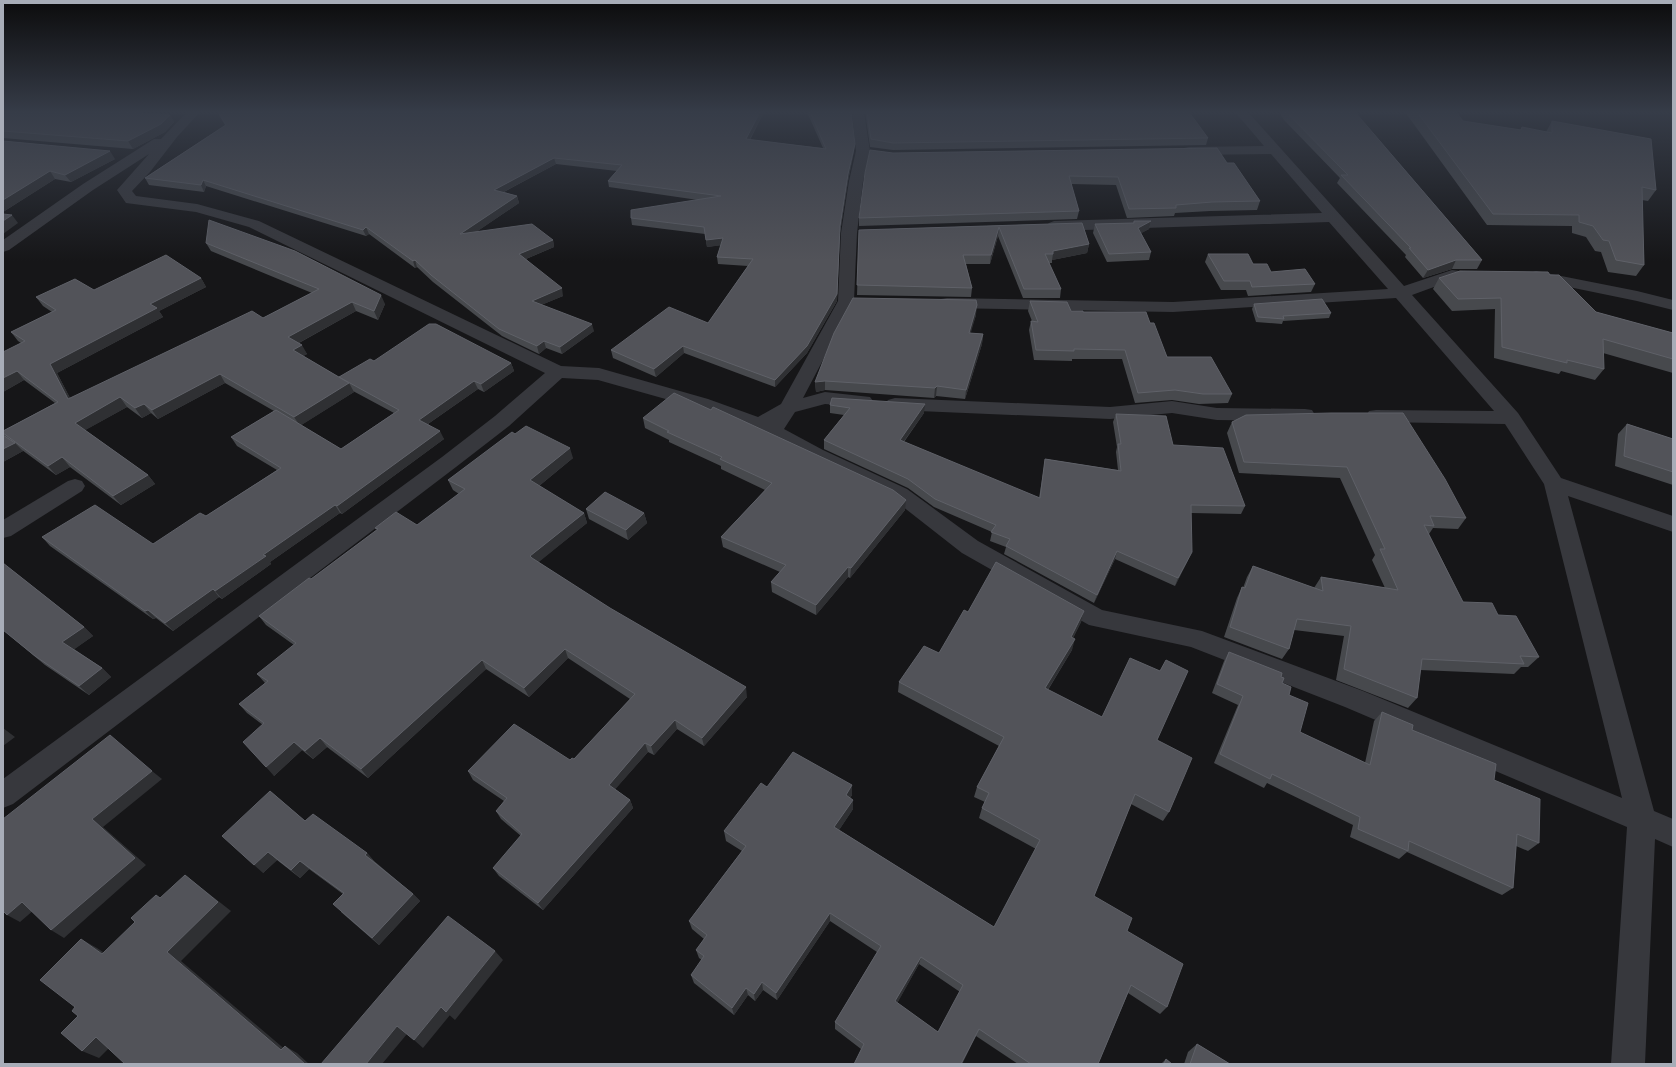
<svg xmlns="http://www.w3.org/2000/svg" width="1676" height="1067" font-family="'DejaVu Sans',sans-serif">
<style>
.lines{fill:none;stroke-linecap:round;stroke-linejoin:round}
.street{fill:#37383d;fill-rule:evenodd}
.wall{fill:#47494d;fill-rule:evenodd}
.shaded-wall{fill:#2f3033}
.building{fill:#525359;stroke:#5f6168;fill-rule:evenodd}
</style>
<rect width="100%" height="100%" fill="#161618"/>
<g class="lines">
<path class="street" d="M 187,112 L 200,112 L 177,137 L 150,172 L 132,191 L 136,196 L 197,204 L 259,221 L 561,366 L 599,368 L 708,399 L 758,417 L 781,404 L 838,301 L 841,233 L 849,181 L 856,151 L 852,112 L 864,112 L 870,151 L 863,181 L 857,233 L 854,301 L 803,398 L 825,392 L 870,397 L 873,401 L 870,405 L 863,407 L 825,404 L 795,412 L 784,429 L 823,450 L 907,489 L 978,541 L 1102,610 L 1202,631 L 1363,691 L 1622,798 L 1544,484 L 1505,424 L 1376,422 L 1369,421 L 1366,416 L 1369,411 L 1376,410 L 1494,411 L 1396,298 L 1173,312 L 947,308 L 941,307 L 938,303 L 941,299 L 947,298 L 1173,302 L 1388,289 L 1329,222 L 1054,231 L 1049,229 L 1046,226 L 1049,223 L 1054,221 L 1322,213 L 1271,154 L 1189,155 L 1184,154 L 1182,151 L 1184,148 L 1189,147 L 1264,146 L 1235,112 L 1248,112 L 1404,286 L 1452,270 L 1473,273 L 1475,276 L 1473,279 L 1467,281 L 1453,280 L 1412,295 L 1518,413 L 1561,478 L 1673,516 L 1673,532 L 1568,496 L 1654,811 L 1673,819 L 1673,847 L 1655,839 L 1645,1064 L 1611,1064 L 1627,827 L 1345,707 L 1191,647 L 1089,625 L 962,553 L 893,499 L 809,460 L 765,436 L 762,431 L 759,432 L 752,430 L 694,407 L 598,380 L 562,378 L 509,426 L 456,467 L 13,804 L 3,808 L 3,779 L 442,457 L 495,416 L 545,373 L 249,227 L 196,212 L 126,203 L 117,190 L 149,154 L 93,190 L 9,250 L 3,252 L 3,240 L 83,184 L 154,139 L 161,139 Z
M 1536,271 L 1637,291 L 1673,300 L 1673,310 L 1637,301 L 1530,279 L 1528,276 L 1530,273 Z
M 895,398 L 1110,407 L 1172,401 L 1217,408 L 1305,409 L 1312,410 L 1315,415 L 1312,420 L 1305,421 L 1217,420 L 1172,413 L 1110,419 L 895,410 L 888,408 L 885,404 L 888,400 Z
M 75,479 L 82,481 L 85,486 L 82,491 L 11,536 L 3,538 L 3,520 L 68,481 Z"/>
</g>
<path class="wall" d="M 3,112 L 136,113 L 170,115 L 174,122 L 165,132 L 133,149 L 3,138 Z
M 217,112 L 764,112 L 750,140 L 823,148 L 807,112 L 851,112 L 854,151 L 848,181 L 840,233 L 837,301 L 807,353 L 775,387 L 684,353 L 656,377 L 613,358 L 611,350 L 708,323 L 748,266 L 718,264 L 717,257 L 721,245 L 707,247 L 705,234 L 632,225 L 631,218 L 698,200 L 609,187 L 608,181 L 617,171 L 556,164 L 504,192 L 517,196 L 519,203 L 476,232 L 553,240 L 554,247 L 526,259 L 563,296 L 541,305 L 594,331 L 562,354 L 546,348 L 539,354 L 502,336 L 433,282 L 417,267 L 415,268 L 369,234 L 366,236 L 206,186 L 204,192 L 149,185 L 145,178 L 225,125 Z
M 866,112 L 1208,138 L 1206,145 L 893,150 L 870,147 L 866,118 Z
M 1279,112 L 1355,112 L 1482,260 L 1477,269 L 1452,269 L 1423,278 L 1405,257 L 1406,255 L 1337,183 L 1340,178 L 1284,120 Z
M 1405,112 L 1456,112 L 1463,121 L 1520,130 L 1522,127 L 1546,132 L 1552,121 L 1656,190 L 1648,201 L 1642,200 L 1644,265 L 1636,276 L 1608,272 L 1601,252 L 1595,251 L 1586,237 L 1572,233 L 1572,226 L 1487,225 Z
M 3,141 L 115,159 L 71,182 L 55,179 L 3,212 Z
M 893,153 L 1227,163 L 1260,201 L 1257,210 L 1210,211 L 1175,213 L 1174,216 L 1127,218 L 1116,185 L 1071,184 L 1079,211 L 1077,219 L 859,226 L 859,218 Z
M 1134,221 L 1151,221 L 1149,229 L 1141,233 L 1151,252 L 1149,260 L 1107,262 L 1093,233 L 1095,224 L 1133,223 Z
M 1082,223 L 1089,244 L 1087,253 L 1052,260 L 1052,263 L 1049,263 L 1061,289 L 1060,298 L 1023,298 L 998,236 L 990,264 L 966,264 L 972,288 L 971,297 L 857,295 L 859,230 Z
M 206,243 L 385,304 L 378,320 L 356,311 L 299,343 L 307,354 L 303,356 L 339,377 L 374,361 L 511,363 L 514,371 L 484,392 L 478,389 L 428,424 L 444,439 L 342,514 L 340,513 L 270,562 L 271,564 L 222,599 L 219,597 L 173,631 L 156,618 L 153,619 L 50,546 L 42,537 L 153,544 L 206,516 L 277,470 L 237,446 L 231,437 L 274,411 L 225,383 L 158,419 L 151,413 L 142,418 L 127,407 L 85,430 L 148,475 L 155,484 L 121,505 L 70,467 L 56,475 L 22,450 L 23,451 L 3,462 L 3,435 L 5,436 L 3,434 L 3,431 L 55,403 L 24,380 L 3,392 L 21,343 L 18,341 L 11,332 L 52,312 L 43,306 L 36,297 L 201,278 L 206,287 L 159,311 L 163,317 L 57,373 L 70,398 L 263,318 L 312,293 L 211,251 ZM 353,391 L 394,413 L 341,449 L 301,425 L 354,392 Z
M 1208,254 L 1253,264 L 1271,272 L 1315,284 L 1311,292 L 1248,296 L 1246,290 L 1221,290 L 1205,262 Z
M 1439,278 L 1596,312 L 1673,333 L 1673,373 L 1603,353 L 1604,369 L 1595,380 L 1561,371 L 1559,374 L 1494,358 L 1495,309 L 1452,311 L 1433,289 Z
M 1030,301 L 1071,311 L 1150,323 L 1167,357 L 1232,394 L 1228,403 L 1199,404 L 1172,400 L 1135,403 L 1122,359 L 1072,359 L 1072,361 L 1034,360 L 1029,330 L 1031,321 L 1032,321 L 1028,311 Z
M 1254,304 L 1331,313 L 1329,318 L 1283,321 L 1282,324 L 1256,322 L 1252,309 Z
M 976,315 L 970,333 L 983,334 L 982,344 L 965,399 L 936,396 L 934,398 L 825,390 L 816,392 L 815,382 Z
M 830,405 L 924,413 L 904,442 L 1039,498 L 1044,467 L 1045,459 L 1118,470 L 1116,452 L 1117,447 L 1113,422 L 1116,414 L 1173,445 L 1245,506 L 1241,514 L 1191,513 L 1188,560 L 1175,586 L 1115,559 L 1094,603 L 1004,554 L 1006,547 L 990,541 L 992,532 L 934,507 L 908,488 L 824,449 L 824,440 L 844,415 L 830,413 Z
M 1246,415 L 1466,518 L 1458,529 L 1433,528 L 1429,534 L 1463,602 L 1498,615 L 1539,657 L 1528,667 L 1521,667 L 1514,674 L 1420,670 L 1417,698 L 1408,708 L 1336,680 L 1344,636 L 1294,630 L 1289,649 L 1282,659 L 1224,637 L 1237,598 L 1242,587 L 1243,588 L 1247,577 L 1253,566 L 1314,588 L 1321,577 L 1385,588 L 1372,560 L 1375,555 L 1340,478 L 1239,473 L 1227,433 L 1232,422 Z
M 643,418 L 905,510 L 850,578 L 848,577 L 816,615 L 772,592 L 771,582 L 780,572 L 723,547 L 721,537 L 765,490 L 721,469 L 721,466 L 669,442 L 669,440 L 645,428 Z
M 1627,424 L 1673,439 L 1673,485 L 1615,466 L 1618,434 Z
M 515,434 L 573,458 L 539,486 L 584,513 L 587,523 L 538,562 L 747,697 L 704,746 L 677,729 L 654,755 L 648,752 L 615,789 L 630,800 L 633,808 L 543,910 L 499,876 L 493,868 L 521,836 L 501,819 L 496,811 L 504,801 L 473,780 L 468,771 L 570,760 L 574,759 L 630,699 L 568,658 L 529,697 L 486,669 L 368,778 L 327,747 L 313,759 L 302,750 L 274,776 L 263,725 L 247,713 L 239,704 L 265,683 L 257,674 L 294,645 L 266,625 L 259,616 L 311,579 L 377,530 L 375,528 L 417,525 L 459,494 L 453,490 L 448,480 Z
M 586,509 L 644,513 L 647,523 L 628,540 L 589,519 Z
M 3,563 L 84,627 L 93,636 L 74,649 L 102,668 L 111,677 L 89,695 L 45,665 L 3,630 Z
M 1084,611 L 1081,622 L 1073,638 L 1072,650 L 1048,690 L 1102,717 L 1157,740 L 1169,812 L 1163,821 L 1131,804 L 1094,896 L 1127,931 L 1167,1007 L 1160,1014 L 1128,993 L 1098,1064 L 1018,1064 L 976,1036 L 962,1064 L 854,1064 L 861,1049 L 835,1029 L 835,1022 L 877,952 L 830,921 L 777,1000 L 763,990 L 755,1001 L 748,995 L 734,1015 L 694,983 L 691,975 L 702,960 L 699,958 L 696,950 L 704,939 L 692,929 L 689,921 L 742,851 L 726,841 L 724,831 L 767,787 L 852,785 L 852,795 L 850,798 L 853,809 L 839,830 L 994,927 L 1036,849 L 979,818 L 982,808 L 985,802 L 974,797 L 977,787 L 999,746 L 898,692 L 899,682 L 939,653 L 968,612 ZM 919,964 L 960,992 L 938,1032 L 897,1003 Z
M 1229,652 L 1281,677 L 1282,683 L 1289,695 L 1300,732 L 1365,763 L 1374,721 L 1382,712 L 1412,730 L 1494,780 L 1539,843 L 1528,851 L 1516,846 L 1513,888 L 1502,895 L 1407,852 L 1399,859 L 1350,837 L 1353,825 L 1267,783 L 1264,788 L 1214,763 L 1238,705 L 1212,693 L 1224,661 Z
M 270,791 L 305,821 L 367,853 L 374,861 L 413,894 L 420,901 L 379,945 L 341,912 L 343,894 L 309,869 L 300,878 L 277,860 L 263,873 Z
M 1197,1044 L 1230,1064 L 1184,1064 L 1188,1052 Z
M 1166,1059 L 1172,1064 L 1161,1064 Z"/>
<path class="shaded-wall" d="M 760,112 L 764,112 L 746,146 L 746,139 Z
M 170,115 L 174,122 L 165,132 L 133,149 L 128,141 Z
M 855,144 L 854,151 L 848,181 L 840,233 L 837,301 L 807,353 L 775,387 L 775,380 L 840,226 L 848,174 Z
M 110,151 L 115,159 L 71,182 L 65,175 Z
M 554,158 L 556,164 L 496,196 L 494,190 Z
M 50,171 L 55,179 L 3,212 L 3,200 Z
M 203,180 L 206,186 L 204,192 L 201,185 Z
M 517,196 L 519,203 L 463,241 L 460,234 Z
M 12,215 L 18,223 L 3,234 L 3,221 Z
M 1151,221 L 1149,229 L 1136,236 L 1138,228 Z
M 366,227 L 369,234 L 366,236 L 363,230 Z
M 999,227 L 998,236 L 990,264 L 991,255 Z
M 723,238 L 724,245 L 707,247 L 706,240 Z
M 553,240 L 554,247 L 521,261 L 519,254 Z
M 1089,244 L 1087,253 L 1052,260 L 1053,254 L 1053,251 Z
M 415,260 L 417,267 L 415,268 L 413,261 Z
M 1456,260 L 1452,269 L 1423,278 L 1428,270 Z
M 201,278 L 206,287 L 159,311 L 163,317 L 57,373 L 75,408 L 68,399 L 50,364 L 150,304 Z
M 562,288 L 563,296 L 534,308 L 532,301 Z
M 381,295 L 385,304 L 378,320 L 374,311 Z
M 352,302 L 356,311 L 293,346 L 288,337 Z
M 977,305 L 976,315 L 968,343 L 969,333 Z
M 592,324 L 594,331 L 562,354 L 560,347 Z
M 983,334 L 982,344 L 965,399 L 966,390 Z
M 544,341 L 546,348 L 539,354 L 537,346 Z
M 302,345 L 307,354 L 298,359 L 293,350 Z
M 683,346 L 684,353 L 656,377 L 654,369 Z
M 511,363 L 514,371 L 484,392 L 481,384 Z
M 17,371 L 24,380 L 3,392 L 3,378 Z
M 220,374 L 225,383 L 158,419 L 152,410 Z
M 474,381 L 478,389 L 422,428 L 419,420 Z
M 825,381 L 825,390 L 816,392 L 815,382 Z
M 349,383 L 354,392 L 300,426 L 294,417 Z
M 937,386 L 936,396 L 934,398 L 935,388 Z
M 120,397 L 127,407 L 82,432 L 75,423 Z
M 144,404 L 151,413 L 142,418 L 135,408 Z
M 925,404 L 924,413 L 899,448 L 900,440 Z
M 440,431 L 444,439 L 342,514 L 337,506 Z
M 15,443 L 23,451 L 3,462 L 3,449 Z
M 570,448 L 573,458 L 534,490 L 530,480 Z
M 62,457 L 70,467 L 56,475 L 48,466 Z
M 148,475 L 155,484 L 121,505 L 113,496 Z
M 906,500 L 905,510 L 850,578 L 851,568 Z
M 335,505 L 340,513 L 270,562 L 271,564 L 222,599 L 215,591 L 263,555 Z
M 584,513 L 587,523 L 534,566 L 530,556 Z
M 644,513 L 647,523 L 628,540 L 626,530 Z
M 1117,551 L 1115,559 L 1094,603 L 1097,595 Z
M 1192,552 L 1175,586 L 1178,578 Z
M 848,567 L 848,577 L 816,615 L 816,605 Z
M 213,589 L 219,597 L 173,631 L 165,623 Z
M 148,610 L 156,618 L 153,619 L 145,611 Z
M 1084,611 L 1081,622 L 1068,648 L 1071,637 Z
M 84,627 L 93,636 L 72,651 L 62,642 Z
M 1075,639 L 1072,650 L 1042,699 L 1045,688 Z
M 565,649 L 568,658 L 529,697 L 524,688 Z
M 482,660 L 486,669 L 368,778 L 361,769 Z
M 102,668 L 111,677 L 89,695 L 79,686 Z
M 746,687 L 747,697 L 704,746 L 702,738 Z
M 675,720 L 677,729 L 654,755 L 651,746 Z
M 3,728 L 15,737 L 3,746 Z
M 320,738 L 327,747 L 313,759 L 305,751 Z
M 294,742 L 302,750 L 274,776 L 266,767 Z
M 645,743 L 648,752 L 612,793 L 609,785 Z
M 152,771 L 162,779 L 103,827 L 146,865 L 64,938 L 51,930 L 92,819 Z
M 852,785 L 852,795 L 846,805 L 846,795 Z
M 630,800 L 633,808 L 543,910 L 538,903 Z
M 853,800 L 853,809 L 835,836 L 834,827 Z
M 268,852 L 277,860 L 263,873 L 254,865 Z
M 367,853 L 374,861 L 365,855 Z
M 300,861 L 309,869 L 300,878 L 291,870 Z
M 185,875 L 231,911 L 181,961 L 294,1057 L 281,1050 L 167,952 Z
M 413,894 L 420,901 L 379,945 L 372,938 Z
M 22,902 L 35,909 L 20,922 L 7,915 Z
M 830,913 L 830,921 L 777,1000 L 776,993 Z
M 81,939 L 97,948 L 118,962 L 102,954 Z
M 495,951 L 503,960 L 455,1020 L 446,1012 Z
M 921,957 L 919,964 L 894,1009 L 895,1001 Z
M 762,982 L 763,990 L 755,1001 L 754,994 Z
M 746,988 L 748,995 L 734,1015 L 732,1008 Z
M 441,1007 L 450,1015 L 423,1048 L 414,1040 Z
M 397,1026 L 407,1034 L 382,1064 L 366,1064 Z
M 979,1029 L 962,1064 L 961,1064 Z
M 96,1037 L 113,1044 L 99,1058 L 82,1051 Z
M 285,1046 L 297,1053 L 309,1064 L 305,1064 Z"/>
<path class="building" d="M 3,112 L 131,112 L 136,113 L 170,115 L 161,124 L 128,141 L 3,131 Z
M 218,112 L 760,112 L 746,139 L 826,149 L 810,112 L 851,112 L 855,144 L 848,174 L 840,226 L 837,294 L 807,346 L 775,380 L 683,346 L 654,369 L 611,350 L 669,307 L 708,323 L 753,259 L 717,257 L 723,238 L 706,240 L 704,227 L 631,218 L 631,210 L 721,196 L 608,181 L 622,165 L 554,158 L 494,190 L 517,196 L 460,234 L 532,224 L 553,240 L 519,254 L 562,288 L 532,301 L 592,324 L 560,347 L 544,341 L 537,346 L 499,329 L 431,275 L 415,260 L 413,261 L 366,227 L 363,230 L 203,180 L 201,185 L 145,178 L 226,125 Z
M 867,112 L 1189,112 L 1208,138 L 893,143 L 871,139 Z
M 1286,112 L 1355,112 L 1482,260 L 1456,260 L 1428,270 L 1409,248 L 1411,248 L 1341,175 L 1348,175 Z
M 1417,112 L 1456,112 L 1463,121 L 1521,130 L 1522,127 L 1552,133 L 1552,121 L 1651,139 L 1656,190 L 1642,187 L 1644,265 L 1616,260 L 1609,241 L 1603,240 L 1593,226 L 1579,222 L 1579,215 L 1493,214 Z
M 3,141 L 110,151 L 65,175 L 50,171 L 3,200 Z
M 1217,148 L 1227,163 L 1234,163 L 1260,201 L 1212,202 L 1176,205 L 1176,208 L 1129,209 L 1118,177 L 1069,176 L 1079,211 L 859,218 L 865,173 L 870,150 L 893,153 Z
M 3,214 L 12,215 L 3,221 Z
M 209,220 L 295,251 L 381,295 L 374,311 L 352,302 L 288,337 L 302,345 L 293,350 L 349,383 L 294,417 L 220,374 L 152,410 L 144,404 L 135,408 L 120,397 L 75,423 L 148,475 L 113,496 L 62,457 L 48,466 L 3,433 L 3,431 L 58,402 L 17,371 L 3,378 L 3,352 L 25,341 L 11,332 L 56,310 L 36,297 L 75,279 L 94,290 L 166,255 L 201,278 L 150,304 L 157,308 L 50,364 L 68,399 L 252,311 L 263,318 L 319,289 L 206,243 Z
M 1134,221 L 1151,221 L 1138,228 L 1151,252 L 1109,254 L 1095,224 L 1134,223 Z
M 1082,223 L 1089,244 L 1053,251 L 1053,254 L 1045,254 L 1061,289 L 1024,289 L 999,227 L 991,255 L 963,255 L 972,288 L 857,285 L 859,230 Z
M 1208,254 L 1248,254 L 1253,264 L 1267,264 L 1271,272 L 1305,269 L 1315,284 L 1252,287 L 1250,281 L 1224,281 Z
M 1460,271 L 1548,272 L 1550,275 L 1559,275 L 1596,312 L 1673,333 L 1673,359 L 1603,339 L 1604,369 L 1567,360 L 1567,363 L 1502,347 L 1501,298 L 1458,299 L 1439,278 Z
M 853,298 L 976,300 L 977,305 L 969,333 L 983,334 L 966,390 L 937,386 L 935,388 L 825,381 L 815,382 L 834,333 Z
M 1322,299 L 1331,313 L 1283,316 L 1284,319 L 1258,317 L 1254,304 Z
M 1030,301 L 1067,302 L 1071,311 L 1083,311 L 1083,312 L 1146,312 L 1150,323 L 1154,323 L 1167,357 L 1211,357 L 1232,394 L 1203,394 L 1175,390 L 1138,393 L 1125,350 L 1074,349 L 1074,351 L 1036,350 L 1031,321 L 1038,322 Z
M 429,324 L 436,324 L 511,363 L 481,384 L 474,381 L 419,420 L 440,431 L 337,506 L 335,505 L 263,555 L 266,556 L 215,591 L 213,589 L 165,623 L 148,610 L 145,611 L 42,537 L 95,505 L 153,544 L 200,513 L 206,516 L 281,468 L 231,437 L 276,410 L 341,449 L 399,410 L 339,377 L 370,359 L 374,361 Z
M 674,393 L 711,410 L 713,407 L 893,490 L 906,500 L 851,568 L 848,567 L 816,605 L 771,582 L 786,565 L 721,537 L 772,483 L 720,459 L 722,457 L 667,432 L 669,431 L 643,418 Z
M 832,398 L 925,404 L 900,440 L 1040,498 L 1045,459 L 1121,471 L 1118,444 L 1121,444 L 1116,414 L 1166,416 L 1173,445 L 1223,448 L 1245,506 L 1191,505 L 1192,552 L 1178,578 L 1117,551 L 1097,595 L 1006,546 L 1010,539 L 991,532 L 996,525 L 935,499 L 908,479 L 824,440 L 850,408 L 830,405 Z
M 1331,413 L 1403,413 L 1445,479 L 1466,518 L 1430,516 L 1434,526 L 1424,525 L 1463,602 L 1492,603 L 1498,615 L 1516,616 L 1539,657 L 1520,656 L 1524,664 L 1422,659 L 1417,698 L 1344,669 L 1351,626 L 1297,619 L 1289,649 L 1230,627 L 1242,587 L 1245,588 L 1253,566 L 1323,591 L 1321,577 L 1398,590 L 1380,549 L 1385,549 L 1347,467 L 1244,462 L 1232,422 L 1246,415 Z
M 1627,424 L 1673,439 L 1673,472 L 1624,456 Z
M 526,426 L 570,448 L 530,480 L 584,513 L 530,556 L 532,558 L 610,608 L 746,687 L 702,738 L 675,720 L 651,746 L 645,743 L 609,785 L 630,800 L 538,903 L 493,868 L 522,834 L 496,811 L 507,798 L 468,771 L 514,724 L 570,760 L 572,758 L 574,759 L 635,694 L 565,649 L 524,688 L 482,660 L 361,769 L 320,738 L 305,751 L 294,742 L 266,767 L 243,742 L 264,723 L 239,704 L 268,681 L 257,674 L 296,643 L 259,616 L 309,578 L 311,579 L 378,529 L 375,528 L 396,512 L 417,525 L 465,489 L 448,480 L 512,432 L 515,434 Z
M 3,435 L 15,443 L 3,449 Z
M 605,492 L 644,513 L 626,530 L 586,509 Z
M 996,562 L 1084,611 L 1071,637 L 1075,639 L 1045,688 L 1102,717 L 1130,658 L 1160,671 L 1166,660 L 1188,671 L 1157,740 L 1192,758 L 1169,812 L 1135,794 L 1094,896 L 1132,918 L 1127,931 L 1183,964 L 1167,1007 L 1131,985 L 1098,1064 L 1031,1064 L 979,1029 L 961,1064 L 854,1064 L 864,1044 L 835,1022 L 881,946 L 830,913 L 776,993 L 762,982 L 754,994 L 746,988 L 732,1008 L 691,975 L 704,956 L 696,950 L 707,935 L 689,921 L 746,846 L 724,831 L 761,783 L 767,787 L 793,752 L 852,785 L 846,795 L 853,800 L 834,827 L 994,927 L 1040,840 L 982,808 L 989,793 L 977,787 L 1004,737 L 899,682 L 924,646 L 939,653 L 964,610 L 968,612 ZM 921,957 L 963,985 L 938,1032 L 895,1001 Z
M 3,563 L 84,627 L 62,642 L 102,668 L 79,686 L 35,656 L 3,630 Z
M 1229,652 L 1282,673 L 1281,677 L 1284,678 L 1282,683 L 1291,687 L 1289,695 L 1308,703 L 1300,732 L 1370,765 L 1382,712 L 1413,725 L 1412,730 L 1496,764 L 1494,780 L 1540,799 L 1539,843 L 1517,834 L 1513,888 L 1409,841 L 1408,851 L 1358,829 L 1360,817 L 1272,774 L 1270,779 L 1220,754 L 1243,696 L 1217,684 Z
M 110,735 L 152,771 L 92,819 L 135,858 L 51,930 L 22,902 L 7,915 L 3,911 L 3,819 Z
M 270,791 L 305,821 L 313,814 L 367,853 L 365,855 L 413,894 L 372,938 L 333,904 L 344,893 L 300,861 L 291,870 L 268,852 L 254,865 L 222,836 Z
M 185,875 L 218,902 L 167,952 L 281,1050 L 285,1046 L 305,1064 L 125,1064 L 96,1037 L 82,1051 L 61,1033 L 78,1016 L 72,1011 L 75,1007 L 40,980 L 81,939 L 102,954 L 135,922 L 131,918 L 156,895 L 160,898 Z
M 448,916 L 495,951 L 446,1012 L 441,1007 L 414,1040 L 397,1026 L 366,1064 L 321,1064 Z
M 1197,1044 L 1230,1064 L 1190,1064 Z
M 1166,1059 L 1172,1064 L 1164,1064 Z"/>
<linearGradient id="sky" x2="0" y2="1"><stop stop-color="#0c0c0d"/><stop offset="0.43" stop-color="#363c48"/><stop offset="1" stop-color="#363c48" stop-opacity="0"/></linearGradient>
<rect width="1676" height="261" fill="url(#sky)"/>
<rect width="1676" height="1067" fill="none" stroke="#a8adb8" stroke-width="8"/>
</svg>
